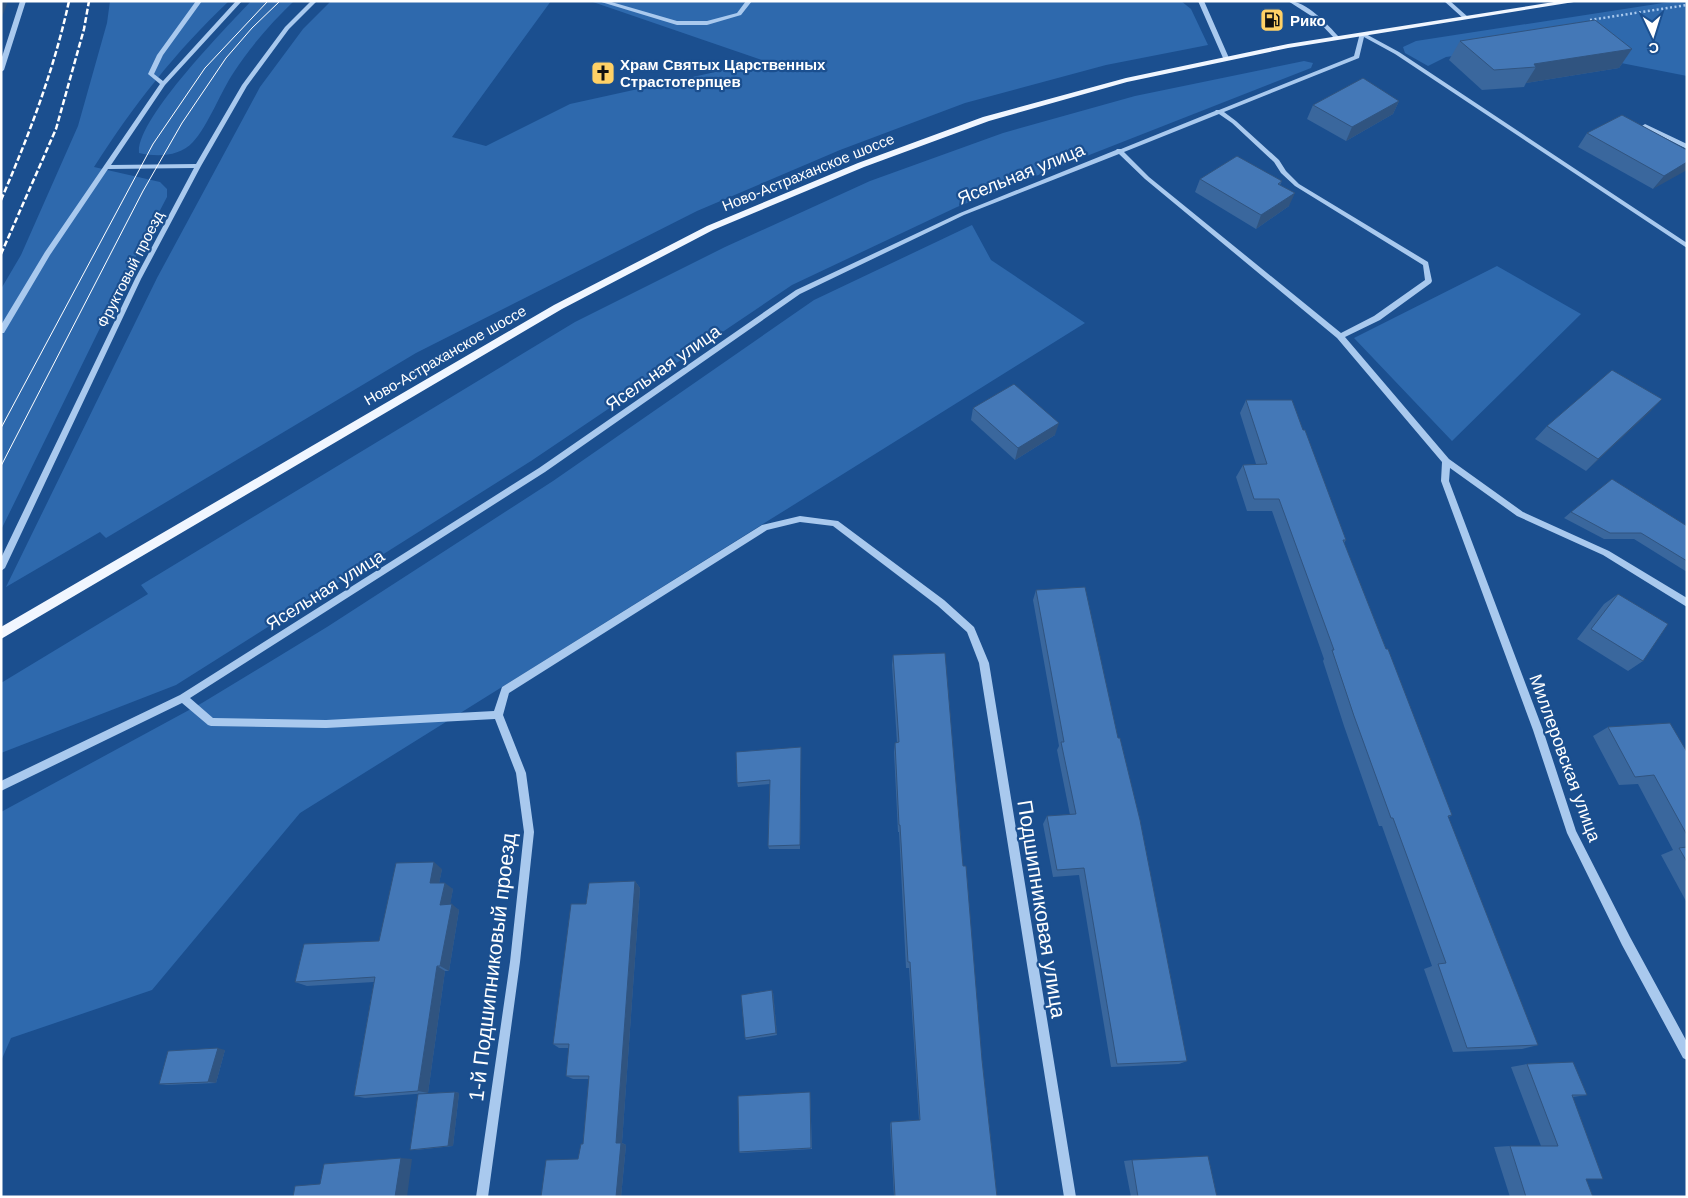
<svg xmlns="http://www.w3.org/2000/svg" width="1688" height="1198" font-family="Arial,sans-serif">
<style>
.green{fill:#2e69ad}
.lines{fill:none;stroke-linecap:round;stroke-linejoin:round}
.path{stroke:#a9c9ee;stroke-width:2.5;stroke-dasharray:2 2.5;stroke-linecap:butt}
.minor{fill:#a9c9ee;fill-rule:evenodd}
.major{fill:#f0f6ff;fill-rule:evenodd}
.tram{stroke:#fff;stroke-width:1}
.rail{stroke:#fff;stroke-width:2.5;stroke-dasharray:6 2.5;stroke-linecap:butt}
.wall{fill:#3a679d}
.shaded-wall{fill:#305480}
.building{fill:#4478b7;stroke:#305480}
.labels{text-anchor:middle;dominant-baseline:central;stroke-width:4.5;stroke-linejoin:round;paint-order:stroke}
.far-poi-label{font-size:15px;font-weight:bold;fill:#fff;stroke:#1b4f8f;text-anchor:start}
.far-street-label{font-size:15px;fill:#fff;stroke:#1b4f8f}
.street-label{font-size:18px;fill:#fff;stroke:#1b4f8f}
.near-street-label{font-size:21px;fill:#fff;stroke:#1b4f8f}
</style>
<rect width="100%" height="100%" fill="#1b4f8f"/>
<path class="green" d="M 110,1 L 229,1 C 176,51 133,106 94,167 L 160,182 L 167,189 L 167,197 L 124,279 L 1,530 L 1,289 L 21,255 L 78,126 L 107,23 Z
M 251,1 L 294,1 C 272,22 250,47 234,72 C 221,91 208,126 193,142 C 179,157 157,157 139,153 C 136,119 226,28 251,1 Z
M 331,1 L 551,1 L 452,137 L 486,146 L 570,104 L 765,61 L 590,1 L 1181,1 L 1191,9 L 1208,45 L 1106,65 L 965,103 L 840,150 L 697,211 L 416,353 L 106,538 L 100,532 L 6,587 L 157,278 L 260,87 L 303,29 Z
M 1676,1 L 1687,1 L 1687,76 L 1616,62 L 1581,38 L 1446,57 L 1428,66 L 1405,53 L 1403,47 L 1416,41 Z
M 1304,61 L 1313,63 L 1311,68 L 957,207 L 792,285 L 531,461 L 176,685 L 1,753 L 1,683 L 148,594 L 141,585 L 575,322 L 725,247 L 870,181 L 1003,133 L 1135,96 Z
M 972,225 L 991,260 L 1085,323 L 300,813 L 152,990 L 11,1038 L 1,1061 L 1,812 L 202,703 L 327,627 L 553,481 L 814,300 Z
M 1497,266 L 1581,314 L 1452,441 L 1354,338 Z"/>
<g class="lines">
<path class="path" d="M 1590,20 L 1687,5"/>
<path class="minor" d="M 20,1 L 26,1 L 4,70 L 1,72 L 1,60 Z
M 196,1 L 202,1 L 163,55 L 154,74 L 163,81 L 236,1 L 242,1 L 165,85 L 111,165 L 196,164 L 242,85 L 285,27 L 311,1 L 317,1 L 289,29 L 247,86 L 201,166 L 141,279 L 5,568 L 1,571 L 1,558 L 135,279 L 194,168 L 108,169 L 50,255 L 4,333 L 1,333 L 1,325 L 45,252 L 160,84 L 148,74 L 157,55 Z
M 598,1 L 608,1 L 677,21 L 707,21 L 737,13 L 746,1 L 752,1 L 741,15 L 707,25 L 677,25 Z
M 1198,1 L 1204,1 L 1229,58 L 1228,59 L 1223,58 Z
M 1288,1 C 1307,1 1327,24 1339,37 L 1339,39 L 1335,39 L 1316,19 Z
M 1444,1 L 1450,1 L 1468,17 L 1468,19 L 1464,19 Z
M 1360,33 L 1364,33 L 1399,52 L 1687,243 L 1687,248 L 1395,54 L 1364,37 L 1359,58 L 1224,112 L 1236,121 L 1279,160 L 1286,171 L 1299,184 L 1428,262 L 1432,281 L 1431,283 L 1380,320 L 1345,337 L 1449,459 L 1523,512 L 1609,551 L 1687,598 L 1687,607 L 1603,555 L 1517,516 L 1450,468 L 1449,481 L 1543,730 L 1576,831 L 1630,937 L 1687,1042 L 1687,1060 L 1683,1058 L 1622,945 L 1567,833 L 1533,730 L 1441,481 L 1442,462 L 1337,338 L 1145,179 L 1119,154 L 964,215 L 800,294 L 545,472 L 190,698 L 213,718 L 326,720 L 494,711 L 502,687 L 762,525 L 800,516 L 838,521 L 944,600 L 974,627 L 989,663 L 1076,1197 L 1064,1197 L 979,663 L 967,632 L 938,606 L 833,526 L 800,522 L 767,530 L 509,693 L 503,715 L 526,773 L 534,832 L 520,962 L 488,1197 L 476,1197 L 510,962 L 524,832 L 516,773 L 495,719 L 326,728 L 211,726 L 208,725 L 182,703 L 1,791 L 1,781 L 180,695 L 539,468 L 796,290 L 960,213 L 1116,150 L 1117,149 L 1121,149 L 1215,111 L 1216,110 L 1219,110 L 1354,56 ZM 1219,114 L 1232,123 L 1274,162 L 1281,173 L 1295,186 L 1423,265 L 1425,280 L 1374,316 L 1341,333 L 1149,177 L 1124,152 Z
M 1645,124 L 1687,144 L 1687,149 L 1643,127 L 1642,126 Z"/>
<path class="major" d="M 1560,1 L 1580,1 L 1288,48 L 1127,82 L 989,121 L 864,167 L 713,230 L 562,309 L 1,639 L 1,627 L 554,305 L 707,226 L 858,163 L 983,117 L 1126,78 L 1288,44 Z"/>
<path class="tram" d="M 1,428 L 153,144 L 205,68 L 268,1
M 1,466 L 143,191 L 182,123 L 226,58 L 252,28 L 280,1"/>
<path class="rail" d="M 1,200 C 29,135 54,70 69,1
M 1,254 L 56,129 L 84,29 L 89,1"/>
</g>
<path class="wall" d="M 1460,41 L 1632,49 L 1619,68 L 1526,83 L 1524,87 L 1482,90 L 1449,60 Z
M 1399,101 L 1393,114 L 1346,141 L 1307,119 L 1313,105 Z
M 1587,133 L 1687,150 L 1653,189 L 1578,147 Z
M 1200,179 L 1282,181 L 1280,185 L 1289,206 L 1256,229 L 1195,192 Z
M 1662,399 L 1586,471 L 1535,439 L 1547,426 Z
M 1246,400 L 1303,430 L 1346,540 L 1344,543 L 1452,815 L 1448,818 L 1538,1045 L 1522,1049 L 1453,1052 L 1424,969 L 1432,966 L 1382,826 L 1379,826 L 1344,726 L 1323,661 L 1324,659 L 1272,511 L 1247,511 L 1236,477 L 1243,465 L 1256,464 L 1240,413 Z
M 973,408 L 1055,435 L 1015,460 L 971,420 Z
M 1571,512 L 1687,526 L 1687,572 L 1634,539 L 1604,539 L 1564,518 Z
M 1036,590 L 1187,1061 L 1179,1064 L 1111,1067 L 1079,875 L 1053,877 L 1043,824 L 1047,816 L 1070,815 L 1057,750 L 1059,746 L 1033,600 Z
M 1618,594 L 1643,661 L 1628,671 L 1577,639 L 1604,604 Z
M 893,655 L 963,866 L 982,1060 L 997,1197 L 894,1197 L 890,1124 L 891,1122 L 919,1120 L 909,968 L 906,968 L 899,832 L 898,832 L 894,752 L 895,743 L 897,743 L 892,665 Z
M 1608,727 L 1687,752 L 1687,903 L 1661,855 L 1673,850 L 1638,784 L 1619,785 L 1593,736 Z
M 801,751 L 800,849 L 769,849 L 768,846 L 770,784 L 738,787 L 737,783 Z
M 442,869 L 439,883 L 453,889 L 450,904 L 459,910 L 449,971 L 445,971 L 428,1093 L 365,1098 L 354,1096 L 374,982 L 307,986 L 295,982 L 379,941 Z
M 635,881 L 640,888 L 622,1143 L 626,1145 L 621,1197 L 541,1197 L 578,1159 L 583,1144 L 589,1079 L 573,1079 L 566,1076 L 569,1048 L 559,1048 L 553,1044 Z
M 773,992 L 777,1035 L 746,1040 L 745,1038 Z
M 225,1050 L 216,1083 L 167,1085 L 159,1084 Z
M 1527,1064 L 1587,1095 L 1573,1097 L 1586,1179 L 1593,1197 L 1510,1197 L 1494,1147 L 1510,1146 L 1541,1146 L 1511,1067 Z
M 455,1092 L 459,1093 L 453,1146 L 416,1150 L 410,1150 Z
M 810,1092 L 812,1149 L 740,1153 L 739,1152 Z
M 1132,1160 L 1217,1197 L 1131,1197 L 1124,1161 Z"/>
<path class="shaded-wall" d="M 1,1 L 8,1 L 1,20 Z
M 1632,49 L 1619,68 L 1526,83 L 1536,67 L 1534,64 Z
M 1399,101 L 1393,114 L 1346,141 L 1352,127 Z
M 1687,162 L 1687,170 L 1653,189 L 1664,176 Z
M 1295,193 L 1289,206 L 1256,229 L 1261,215 Z
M 1662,399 L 1650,412 L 1586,471 L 1598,459 Z
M 1059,423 L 1055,435 L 1015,460 L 1018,448 Z
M 434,862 L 442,869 L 438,889 L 430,883 Z
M 635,881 L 640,888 L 622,1143 L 626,1145 L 621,1197 L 616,1197 L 616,1143 Z
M 445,883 L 453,889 L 449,911 L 440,905 Z
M 452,904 L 459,910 L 449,971 L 440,966 Z
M 437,966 L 445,971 L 428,1093 L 418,1091 Z
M 772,990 L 773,992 L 777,1035 L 776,1033 Z
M 218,1048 L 225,1050 L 216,1083 L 208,1082 Z
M 455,1092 L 459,1093 L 453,1146 L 448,1146 Z
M 401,1158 L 412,1159 L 407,1197 L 395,1197 Z"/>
<path class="building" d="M 1595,20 L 1632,49 L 1534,64 L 1536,67 L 1494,70 L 1460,41 Z
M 1363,78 L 1399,101 L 1352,127 L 1313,105 Z
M 1622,115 L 1687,150 L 1687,162 L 1664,176 L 1587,133 Z
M 1237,156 L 1282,181 L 1278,184 L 1295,193 L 1261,215 L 1200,179 Z
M 1612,370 L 1662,399 L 1598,459 L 1547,426 Z
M 1014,384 L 1059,423 L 1018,448 L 973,408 Z
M 1246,400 L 1292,400 L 1303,430 L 1305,430 L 1346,540 L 1343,540 L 1386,649 L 1388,649 L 1452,815 L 1448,816 L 1538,1045 L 1467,1048 L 1438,964 L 1446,963 L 1393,818 L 1391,818 L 1354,716 L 1332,650 L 1334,650 L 1279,499 L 1254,499 L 1243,465 L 1267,464 Z
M 1612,479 L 1687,526 L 1687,561 L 1641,533 L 1610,533 L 1571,512 Z
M 1085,587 L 1118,738 L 1120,738 L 1140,820 L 1187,1061 L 1117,1064 L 1084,868 L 1057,870 L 1047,816 L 1076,814 L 1061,742 L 1064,742 L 1036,590 Z
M 1618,594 L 1668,624 L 1643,661 L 1591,629 Z
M 945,653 L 963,866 L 966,866 L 982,1060 L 997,1197 L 895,1197 L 891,1122 L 920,1120 L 910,962 L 908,962 L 900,825 L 899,825 L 895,743 L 899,742 L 893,655 Z
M 1670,723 L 1687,752 L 1687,835 L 1654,775 L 1635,777 L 1608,727 Z
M 801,747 L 800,845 L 768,846 L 770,780 L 737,783 L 736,752 Z
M 1687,847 L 1687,862 L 1679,848 Z
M 434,862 L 430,883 L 445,883 L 440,905 L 452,904 L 440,966 L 437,966 L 418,1091 L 354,1096 L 375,977 L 295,982 L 304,944 L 379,941 L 396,863 Z
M 635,881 L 616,1143 L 621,1143 L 616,1197 L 541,1197 L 546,1160 L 578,1159 L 581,1144 L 583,1144 L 589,1076 L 566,1076 L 569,1044 L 553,1044 L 571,904 L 586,904 L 589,883 Z
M 772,990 L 776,1033 L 745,1038 L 741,995 Z
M 218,1048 L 208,1082 L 159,1084 L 168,1051 Z
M 1573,1062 L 1587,1095 L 1572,1095 L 1603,1179 L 1586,1179 L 1593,1197 L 1526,1197 L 1510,1146 L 1558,1146 L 1527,1064 Z
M 455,1092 L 448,1146 L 410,1150 L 418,1094 Z
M 810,1092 L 811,1148 L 739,1152 L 738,1096 Z
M 1208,1156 L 1217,1197 L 1138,1197 L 1132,1160 Z
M 401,1158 L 395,1197 L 293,1197 L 295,1186 L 320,1184 L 324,1164 Z"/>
<defs>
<g id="fuel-square" transform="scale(1.25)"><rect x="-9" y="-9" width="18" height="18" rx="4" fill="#ffd166" stroke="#1b4f8f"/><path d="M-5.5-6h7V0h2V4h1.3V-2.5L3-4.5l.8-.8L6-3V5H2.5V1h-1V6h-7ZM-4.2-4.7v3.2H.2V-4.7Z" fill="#111"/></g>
<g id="church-square" transform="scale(1.25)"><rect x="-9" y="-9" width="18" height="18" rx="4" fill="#ffd166" stroke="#1b4f8f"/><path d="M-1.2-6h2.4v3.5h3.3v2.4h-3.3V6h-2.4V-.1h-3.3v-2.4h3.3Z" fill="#111"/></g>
</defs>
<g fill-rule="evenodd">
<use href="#fuel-square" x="1272" y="20"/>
<use href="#church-square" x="603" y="73"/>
</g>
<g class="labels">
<g class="far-poi-label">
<text x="1290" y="20">Рико</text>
<text x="620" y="64">Храм Святых Царственных<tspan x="620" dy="17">Страстотерпцев</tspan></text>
</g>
<g class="far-street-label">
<text transform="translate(808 172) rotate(-22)">Ново-Астраханское шоссе</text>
<text transform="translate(130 269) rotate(-63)">Фруктовый проезд</text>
<text transform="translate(445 355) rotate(-30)">Ново-Астраханское шоссе</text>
</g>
<g class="street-label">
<text transform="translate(1021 174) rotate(-22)">Ясельная улица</text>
<text transform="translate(663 368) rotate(-35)">Ясельная улица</text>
<text transform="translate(325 590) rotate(-32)">Ясельная улица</text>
<text transform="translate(1565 758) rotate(70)">Миллеровская улица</text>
</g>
<g class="near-street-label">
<text transform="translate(1042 909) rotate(81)">Подшипниковая улица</text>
<text transform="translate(492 967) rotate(-83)">1-й Подшипниковый проезд</text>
</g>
</g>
<rect width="1688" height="1198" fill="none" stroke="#ffffff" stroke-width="5"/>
<g transform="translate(1653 35) rotate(176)" stroke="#1b4f8f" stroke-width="4" paint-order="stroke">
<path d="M0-4L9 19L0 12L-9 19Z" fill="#ffffff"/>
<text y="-8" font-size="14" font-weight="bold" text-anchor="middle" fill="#ffffff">С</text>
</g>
</svg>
